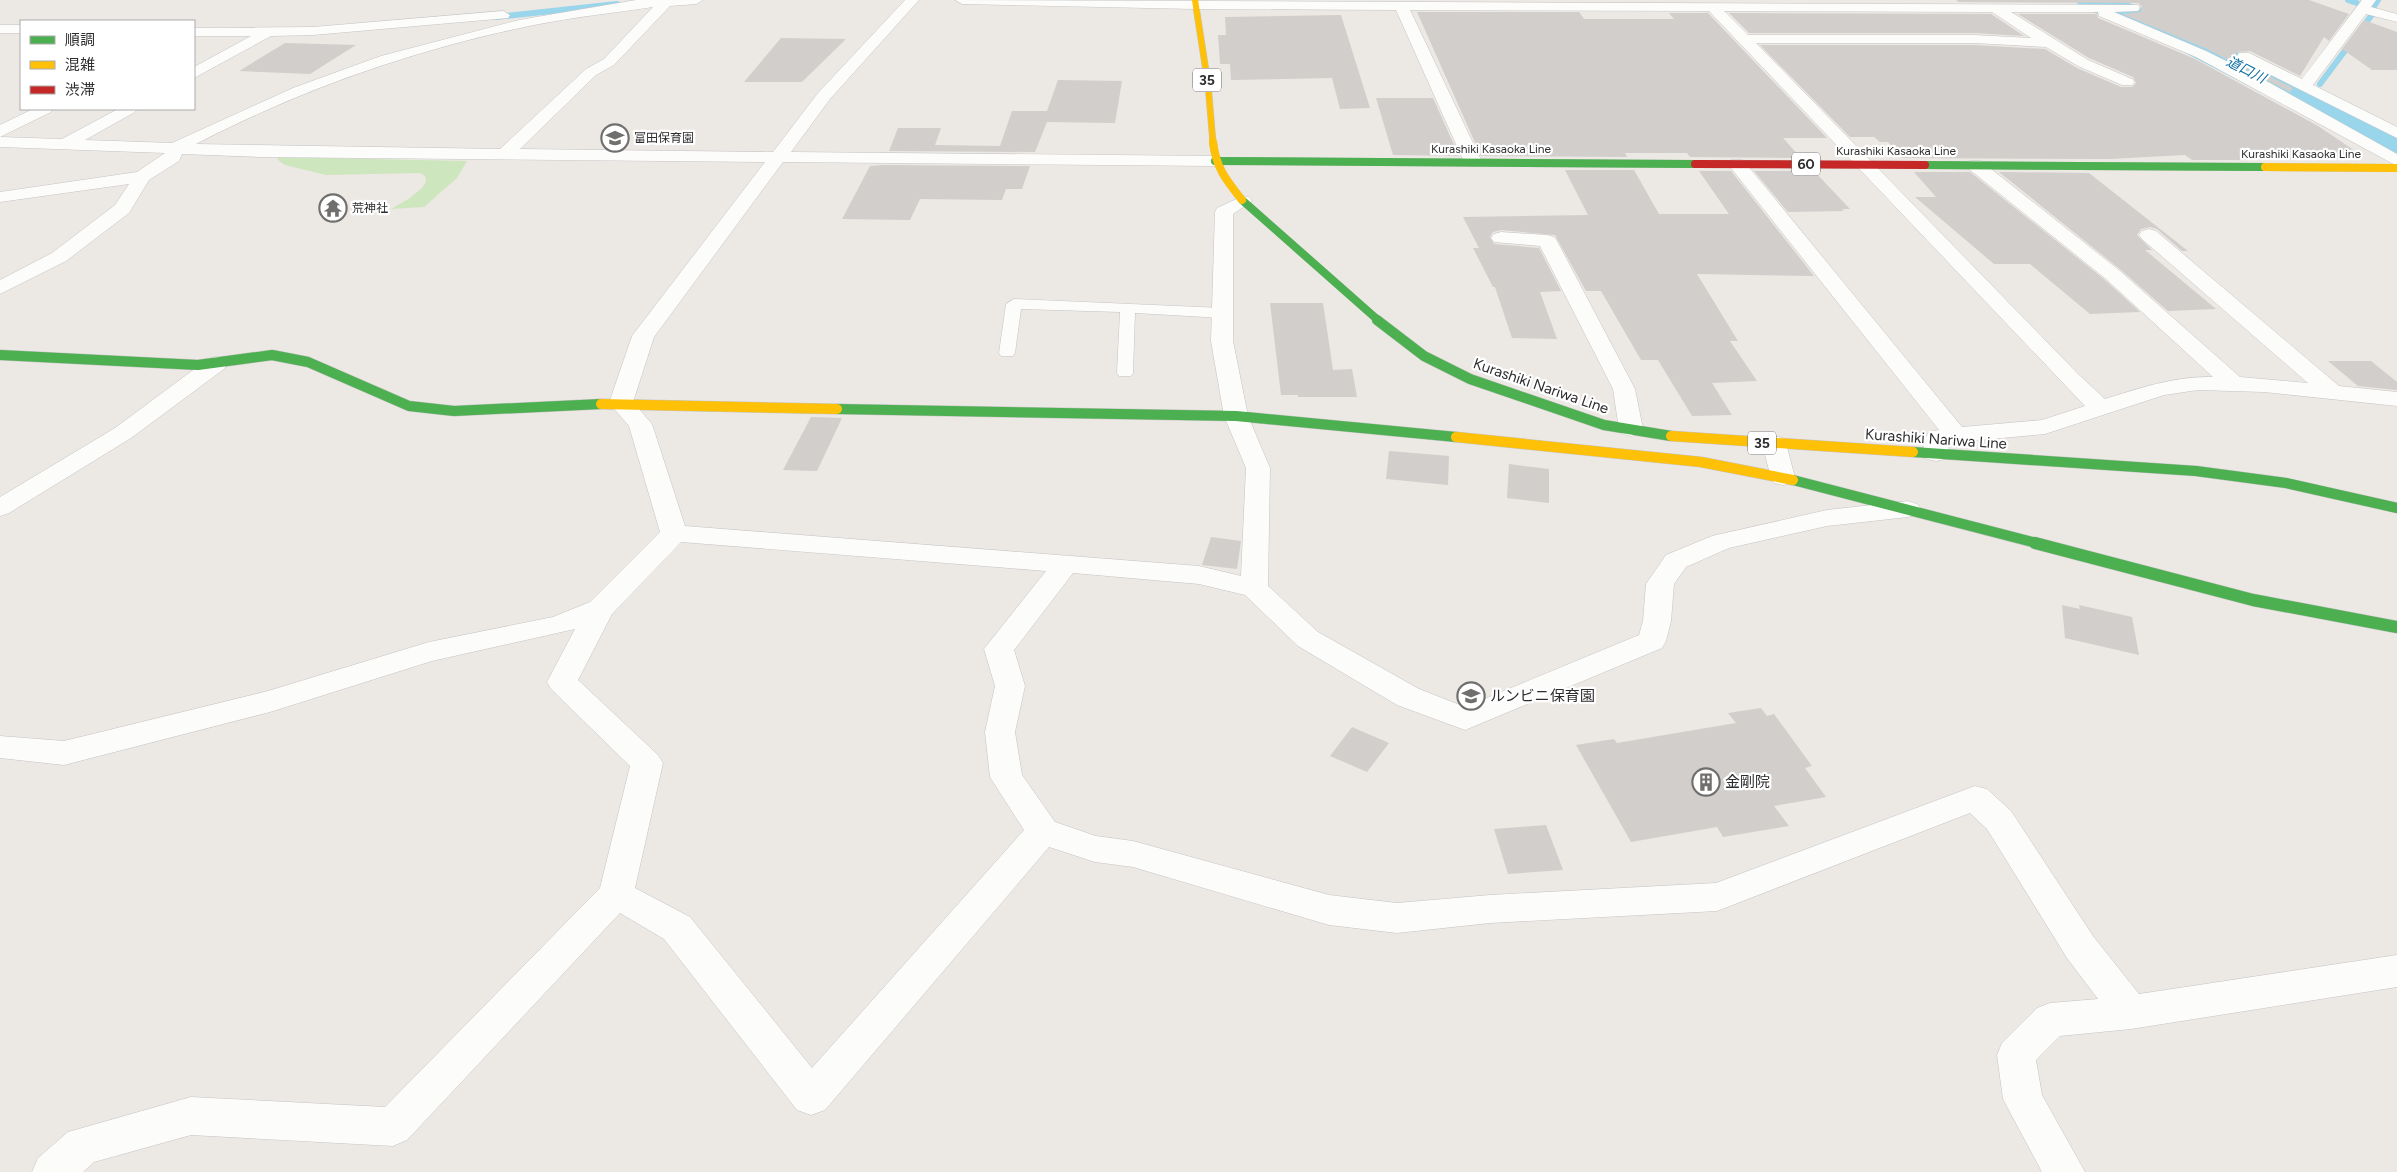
<svg xmlns="http://www.w3.org/2000/svg" width="2397" height="1172" font-family="Figtree,'Noto Sans JP',sans-serif">
<style>
.green{fill:#cee6be}
.lines{fill:none;stroke-linecap:round;stroke-linejoin:round}
.stream{stroke:#99d6ec;stroke-width:6}
.river{fill:#99d6ec;fill-rule:evenodd}
.building{fill:#d1cecb}
.lane-casing{stroke:#c5c4c5;stroke-width:1}
.street-casing{stroke:#c5c4c5;stroke-width:1}
.fast-far2-casing{stroke:#c5c4c5;stroke-width:8}
.fast-far1-casing{stroke:#c5c4c5;stroke-width:11}
.fast-casing{stroke:#c5c4c5;stroke-width:13}
.slow-far2-casing{stroke:#c5c4c5;stroke-width:7}
.slow-far1-casing{stroke:#c5c4c5;stroke-width:8}
.slow-casing{stroke:#c5c4c5;stroke-width:11}
.jam-casing{stroke:#c5c4c5;stroke-width:8}
.lane{fill:#fcfcfb;fill-rule:evenodd}
.street{fill:#fcfcfb;fill-rule:evenodd}
.fast-far2{stroke:#4caf50;stroke-width:8}
.fast-far1{stroke:#4caf50;stroke-width:10}
.fast{stroke:#4caf50;stroke-width:12}
.slow-far2{stroke:#ffc107;stroke-width:6}
.slow-far1{stroke:#ffc107;stroke-width:8}
.slow{stroke:#ffc107;stroke-width:10}
.jam{stroke:#c62828;stroke-width:8}
.labels{text-anchor:middle;dominant-baseline:central;stroke-width:4.5;stroke-linejoin:round;paint-order:stroke}
.far-poi-label{font-size:12px;fill:#2e2e2e;stroke:#fff;text-anchor:start}
.far-street-label{font-size:12px;fill:#2e2e2e;stroke:#fff}
.far-water-label{font-size:14px;font-style:italic;fill:#0d6fa3;stroke:#fff}
.shield{fill:#fff;stroke:#6d6d6d;stroke-width:1}
.shield-label{font-size:14px;font-weight:bold;fill:#2e2e2e}
.street-label{font-size:15px;fill:#2e2e2e;stroke:#fff}
.poi-label{font-size:15px;fill:#2e2e2e;stroke:#fff;text-anchor:start}
</style>
<rect width="100%" height="100%" fill="#ece8e4"/>
<path class="green" d="M 277,157 L 467,161 L 457,178 L 424,207 L 391,209 L 410,198 L 422,188 L 426,182 L 425,176 L 420,173 L 326,175 L 285,165 L 279,161 Z"/>
<g class="lines">
<path class="stream" d="M 2348,0 L 2357,3
M 2373,8 L 2378,0
M 496,17 L 617,4
M 2320,84 L 2374,12
M 2292,92 L 2306,91"/>
<path class="river" d="M 2075,0 L 2121,0 L 2169,18 L 2397,131 L 2397,159 L 2383,156 L 2145,32 L 2080,7 Z"/>
</g>
<path class="building" d="M 1956,0 L 2309,0 L 2349,14 L 2329,41 L 2324,37 L 2300,76 L 2250,51 L 2237,52 L 2235,57 L 2238,61 L 2293,88 L 2290,92 L 2207,49 L 2122,14 L 2140,12 L 2142,7 L 2138,3 L 1959,2 Z
M 1417,12 L 1579,12 L 1584,19 L 1674,19 L 1669,13 L 1708,13 L 1827,138 L 1783,138 L 1801,158 L 1690,157 L 1687,153 L 1625,153 L 1627,157 L 1481,156 Z
M 1729,13 L 1991,14 L 2024,36 L 1974,33 L 1749,33 Z
M 2018,14 L 2097,14 L 2098,18 L 2195,59 L 2318,126 L 2364,157 L 2262,160 L 2192,160 L 2185,155 L 2110,159 L 1902,158 L 1888,142 L 1880,142 L 1874,137 L 1850,137 L 1760,45 L 1974,45 L 2045,49 L 2077,68 L 2121,87 L 2132,87 L 2136,83 L 2133,77 L 2089,58 Z
M 1341,15 L 1370,108 L 1340,109 L 1332,78 L 1231,80 L 1230,64 L 1220,64 L 1218,35 L 1226,35 L 1225,17 Z
M 2364,20 L 2397,32 L 2397,70 L 2372,70 L 2342,49 Z
M 781,38 L 846,39 L 802,82 L 744,82 Z
M 285,43 L 356,45 L 310,74 L 239,71 Z
M 1058,80 L 1122,81 L 1115,123 L 1047,122 L 1035,152 L 889,151 L 898,128 L 941,128 L 935,145 L 1000,146 L 1012,111 L 1047,111 Z
M 1376,98 L 1433,98 L 1459,156 L 1393,155 Z
M 884,165 L 1030,166 L 1022,189 L 1006,189 L 1002,200 L 920,199 L 910,220 L 842,219 L 870,166 Z
M 1565,170 L 1634,170 L 1659,214 L 1729,214 L 1699,171 L 1731,171 L 1814,276 L 1697,274 L 1738,341 L 1730,341 L 1757,381 L 1712,383 L 1732,415 L 1692,416 L 1658,360 L 1641,360 L 1601,291 L 1586,291 L 1555,235 L 1501,230 L 1493,232 L 1490,237 L 1494,244 L 1539,248 L 1561,291 L 1540,292 L 1557,339 L 1512,338 L 1495,287 L 1493,287 L 1473,248 L 1479,248 L 1463,217 L 1588,215 Z
M 1754,171 L 1814,171 L 1850,209 L 1842,209 L 1844,211 L 1788,212 Z
M 1914,172 L 1970,172 L 2105,280 L 2140,312 L 2090,314 L 2030,264 L 1994,264 L 1915,197 L 1936,197 Z
M 1999,172 L 2089,173 L 2188,251 L 2182,251 L 2157,229 L 2150,227 L 2141,229 L 2137,235 L 2152,250 L 2145,250 L 2216,309 L 2168,311 L 2121,270 Z
M 1270,303 L 1323,303 L 1333,370 L 1352,369 L 1357,397 L 1298,397 L 1298,395 L 1281,395 Z
M 2328,361 L 2371,361 L 2397,382 L 2397,390 L 2358,386 Z
M 811,417 L 842,418 L 817,471 L 783,470 Z
M 1389,451 L 1449,456 L 1448,485 L 1386,479 Z
M 1509,464 L 1549,469 L 1549,503 L 1507,498 Z
M 1211,537 L 1241,541 L 1237,569 L 1202,565 Z
M 2062,605 L 2080,609 L 2079,605 L 2132,617 L 2139,655 L 2065,638 Z
M 1761,708 L 1767,716 L 1774,714 L 1812,766 L 1805,768 L 1826,797 L 1774,806 L 1789,826 L 1723,837 L 1717,827 L 1631,842 L 1576,745 L 1614,739 L 1617,743 L 1736,723 L 1728,713 Z
M 1352,727 L 1389,743 L 1367,772 L 1330,756 Z
M 1546,825 L 1563,870 L 1508,874 L 1494,829 Z"/>
<g class="lines">
<g class="lane-casing">
<path id="lane" d="M 1014,299 L 1223,308 L 1231,313 L 1223,318 L 1135,313 L 1133,373 L 1131,376 L 1119,376 L 1117,373 L 1120,312 L 1021,309 L 1015,353 L 1013,356 L 1001,356 L 999,353 L 1006,304 Z"/>
</g>
<g class="street-casing">
<path id="street" d="M 636,0 L 703,0 L 696,4 L 670,6 L 614,65 L 596,75 L 520,149 L 773,152 L 818,93 L 905,0 L 919,0 L 830,99 L 791,152 L 1215,156 L 1221,157 L 1224,161 L 1221,165 L 1215,166 L 783,162 L 654,337 L 633,402 L 652,424 L 685,526 L 1199,566 L 1241,576 L 1246,468 L 1224,416 L 1211,341 L 1215,212 L 1217,208 L 1243,196 L 1249,197 L 1252,201 L 1233,214 L 1233,341 L 1248,416 L 1270,468 L 1268,586 L 1318,632 L 1419,689 L 1465,707 L 1639,635 L 1643,621 L 1646,584 L 1666,555 L 1712,536 L 1827,510 L 1908,501 L 1917,504 L 1921,509 L 1917,514 L 1908,517 L 1827,526 L 1729,548 L 1686,567 L 1674,584 L 1671,621 L 1666,641 L 1662,648 L 1465,730 L 1397,705 L 1298,646 L 1245,595 L 1199,584 L 1073,573 L 1014,650 L 1025,686 L 1015,732 L 1022,775 L 1055,822 L 1096,836 L 1133,841 L 1329,895 L 1397,903 L 1490,895 L 1716,883 L 1975,786 L 1987,789 L 2011,811 L 2093,936 L 2139,994 L 2397,955 L 2397,987 L 2131,1029 L 2060,1036 L 2036,1060 L 2042,1095 L 2085,1172 L 2042,1172 L 2003,1099 L 1997,1055 L 2002,1043 L 2037,1008 L 2050,1003 L 2098,999 L 2067,958 L 1987,829 L 1970,813 L 1717,911 L 1490,923 L 1397,933 L 1329,925 L 1133,867 L 1095,862 L 1049,847 L 825,1110 L 811,1115 L 797,1110 L 664,939 L 620,913 L 407,1140 L 393,1146 L 191,1135 L 94,1162 L 83,1172 L 32,1172 L 38,1158 L 68,1132 L 191,1097 L 385,1107 L 600,888 L 630,766 L 551,689 L 547,682 L 575,629 L 432,661 L 270,712 L 64,765 L 0,758 L 0,736 L 64,741 L 268,691 L 429,642 L 553,617 L 590,602 L 660,532 L 629,426 L 609,403 L 632,336 L 765,162 L 260,157 L 182,154 L 179,161 L 149,180 L 129,213 L 66,261 L 0,294 L 0,280 L 52,253 L 115,205 L 129,184 L 0,202 L 0,192 L 137,172 L 165,153 L 0,147 L 0,125 L 33,109 L 53,109 L 51,112 L 0,137 L 62,139 L 118,109 L 137,109 L 135,112 L 85,140 L 172,143 L 293,88 L 381,56 L 519,20 ZM 653,7 L 604,59 L 586,69 L 500,149 L 196,144 C 302,89 416,49 534,25 C 573,17 614,13 653,7 ZM 681,542 L 1046,571 L 984,649 L 995,686 L 985,732 L 990,777 L 1024,830 L 812,1068 L 690,917 L 635,888 L 663,763 L 658,755 L 578,680 L 612,614 Z
M 955,0 L 2138,5 L 2140,8 L 2138,11 L 2114,12 L 2206,51 L 2270,83 L 2397,154 L 2397,166 L 2196,57 L 2099,16 L 2098,12 L 2011,12 L 2088,60 L 2132,79 L 2135,82 L 2132,85 L 2122,85 L 2078,66 L 2046,47 L 1974,43 L 1756,43 L 2078,374 L 2105,399 C 2140,388 2175,376 2213,377 L 2106,279 L 1969,169 L 1966,165 L 1969,161 L 1981,161 L 2120,271 L 2240,377 L 2308,383 L 2142,239 L 2139,235 L 2142,231 L 2149,229 L 2156,231 L 2339,386 L 2397,392 L 2397,406 L 2264,392 L 2198,390 L 2164,395 L 2045,434 L 1949,443 L 1948,454 L 1945,459 L 1936,461 L 1927,459 C 1922,451 1923,440 1929,432 L 1939,430 L 1731,168 L 1728,164 L 1731,160 L 1743,160 L 1962,427 L 2042,420 L 2085,406 L 1709,11 L 1410,10 L 1482,162 L 1479,166 L 1467,166 L 1464,162 L 1396,10 L 1195,9 L 962,4 ZM 1724,11 L 1992,12 L 2031,38 L 1974,35 L 1748,35 Z
M 2362,0 L 2376,0 L 2371,7 L 2397,14 L 2397,22 L 2366,14 L 2313,85 L 2397,127 L 2397,138 L 2239,59 L 2237,56 L 2239,53 L 2249,53 L 2302,79 Z
M 503,11 L 510,15 L 508,18 L 313,35 L 271,36 L 194,78 L 194,67 L 251,36 L 194,36 L 194,28 L 313,27 Z
M 0,25 L 21,25 L 21,33 L 0,33 Z
M 1501,232 L 1547,235 L 1554,237 L 1557,241 L 1635,389 L 1643,429 L 1639,434 L 1631,436 L 1623,434 L 1619,429 L 1613,389 L 1540,246 L 1494,242 L 1491,238 L 1494,234 Z
M 216,357 L 224,359 L 227,364 L 224,369 L 131,438 L 9,513 L 0,516 L 0,497 L 115,428 L 208,359 Z
M 1774,436 L 1783,438 L 1786,443 L 1795,478 L 1792,483 L 1783,485 L 1774,483 L 1771,478 L 1762,443 L 1765,438 Z"/>
</g>
<g class="fast-far2-casing">
<path id="fast-far2" d="M 1215,161 L 1695,164
M 1925,165 L 2265,167
M 1242,200 L 1379,321"/>
</g>
<g class="fast-far1-casing">
<path id="fast-far1" d="M 1377,320 L 1424,356 L 1470,379 L 1604,425 L 1671,436
M 0,355 L 198,365 L 272,355 L 308,362 L 409,406 L 454,411 L 601,404
M 837,409 L 1236,416 L 1456,437
M 1913,452 L 2196,471 L 2286,483 L 2397,508
M 1793,480 L 2040,544"/>
</g>
<g class="fast-casing">
<path id="fast" d="M 2035,543 L 2253,600 L 2397,627"/>
</g>
<g class="slow-far2-casing">
<path id="slow-far2" d="M 1195,0 L 1208,84 L 1213,143"/>
</g>
<g class="slow-far1-casing">
<path id="slow-far1" d="M 1213,142 C 1216,168 1226,180 1242,200
M 2265,167 L 2397,168"/>
</g>
<g class="slow-casing">
<path id="slow" d="M 601,404 L 837,409
M 1671,436 L 1913,452
M 1456,437 L 1701,462 L 1793,480"/>
</g>
<g class="jam-casing">
<path id="jam" d="M 1695,164 L 1925,165"/>
</g>
<use href="#lane" class="lane"/>
<use href="#street" class="street"/>
<use href="#fast-far2" class="fast-far2"/>
<use href="#fast-far1" class="fast-far1"/>
<use href="#fast" class="fast"/>
<use href="#slow-far2" class="slow-far2"/>
<use href="#slow-far1" class="slow-far1"/>
<use href="#slow" class="slow"/>
<use href="#jam" class="jam"/>
</g>
<defs>
<g id="school-ring" transform="scale(1.4375)"><circle r="9.5" fill="#fff" stroke="#706f6e" stroke-width="1.5"/><path d="M0-5L7-2L0 1L-7-2ZM-4 1L0 2.5L4 1V4Q0 6-4 4Z" fill="#706f6e"/></g>
<g id="temple-ring" transform="scale(1.4375)"><circle r="9.5" fill="#fff" stroke="#706f6e" stroke-width="1.5"/><path d="M0-6L5-2H3V0L6.5 2.5H4V6H1.5V3h-3V6H-4V2.5H-6.5L-3 0V-2H-5Z" fill="#706f6e"/></g>
<g id="building-ring" transform="scale(1.4375)"><circle r="9.5" fill="#fff" stroke="#706f6e" stroke-width="1.5"/><path d="M-4-6H4V6H1V3H-1V6H-4ZM-2.5-4.3h1.7v1.8h-1.7ZM.8-4.3h1.7v1.8H.8ZM-2.5-1h1.7V.8h-1.7ZM.8-1h1.7V.8H.8Z" fill="#706f6e"/></g>
</defs>
<g fill-rule="evenodd">
<use href="#school-ring" x="615" y="138"/>
<use href="#temple-ring" x="333" y="208"/>
<use href="#school-ring" x="1471" y="696"/>
<use href="#building-ring" x="1706" y="782"/>
</g>
<g class="labels">
<g class="far-poi-label">
<text x="634" y="138">富田保育園</text>
<text x="352" y="208">荒神社</text>
</g>
<g class="far-street-label">
<text x="1491" y="149">Kurashiki Kasaoka Line</text>
<text x="1896" y="151">Kurashiki Kasaoka Line</text>
<text x="2301" y="154">Kurashiki Kasaoka Line</text>
</g>
<g class="far-water-label">
<text transform="translate(2246 70) rotate(27)">道口川</text>
</g>
<g class="shield">
<rect x="1193" y="68.5" width="28" height="23" rx="4"/>
<rect x="1792" y="152.5" width="28" height="23" rx="4"/>
<rect x="1748" y="431.5" width="28" height="23" rx="4"/>
</g>
<g class="shield-label">
<text x="1207" y="80">35</text>
<text x="1806" y="164">60</text>
<text x="1762" y="443">35</text>
</g>
<g class="street-label">
<text transform="translate(1541 386) rotate(19)">Kurashiki Nariwa Line</text>
<text transform="translate(1936 439) rotate(4)">Kurashiki Nariwa Line</text>
</g>
<g class="poi-label">
<text x="1490" y="696">ルンビニ保育園</text>
<text x="1725" y="782">金剛院</text>
</g>
</g>
<rect x="20" y="20" width="175" height="90" fill="#ffffff" stroke="#ababab"/>
<rect x="30" y="36" width="25" height="8" fill="#4caf50" stroke="#ababab"/>
<text x="65" y="45" font-size="15" fill="#2e2e2e">順調</text>
<rect x="30" y="61" width="25" height="8" fill="#ffc107" stroke="#ababab"/>
<text x="65" y="70" font-size="15" fill="#2e2e2e">混雑</text>
<rect x="30" y="86" width="25" height="8" fill="#c62828" stroke="#ababab"/>
<text x="65" y="95" font-size="15" fill="#2e2e2e">渋滞</text>
</svg>
